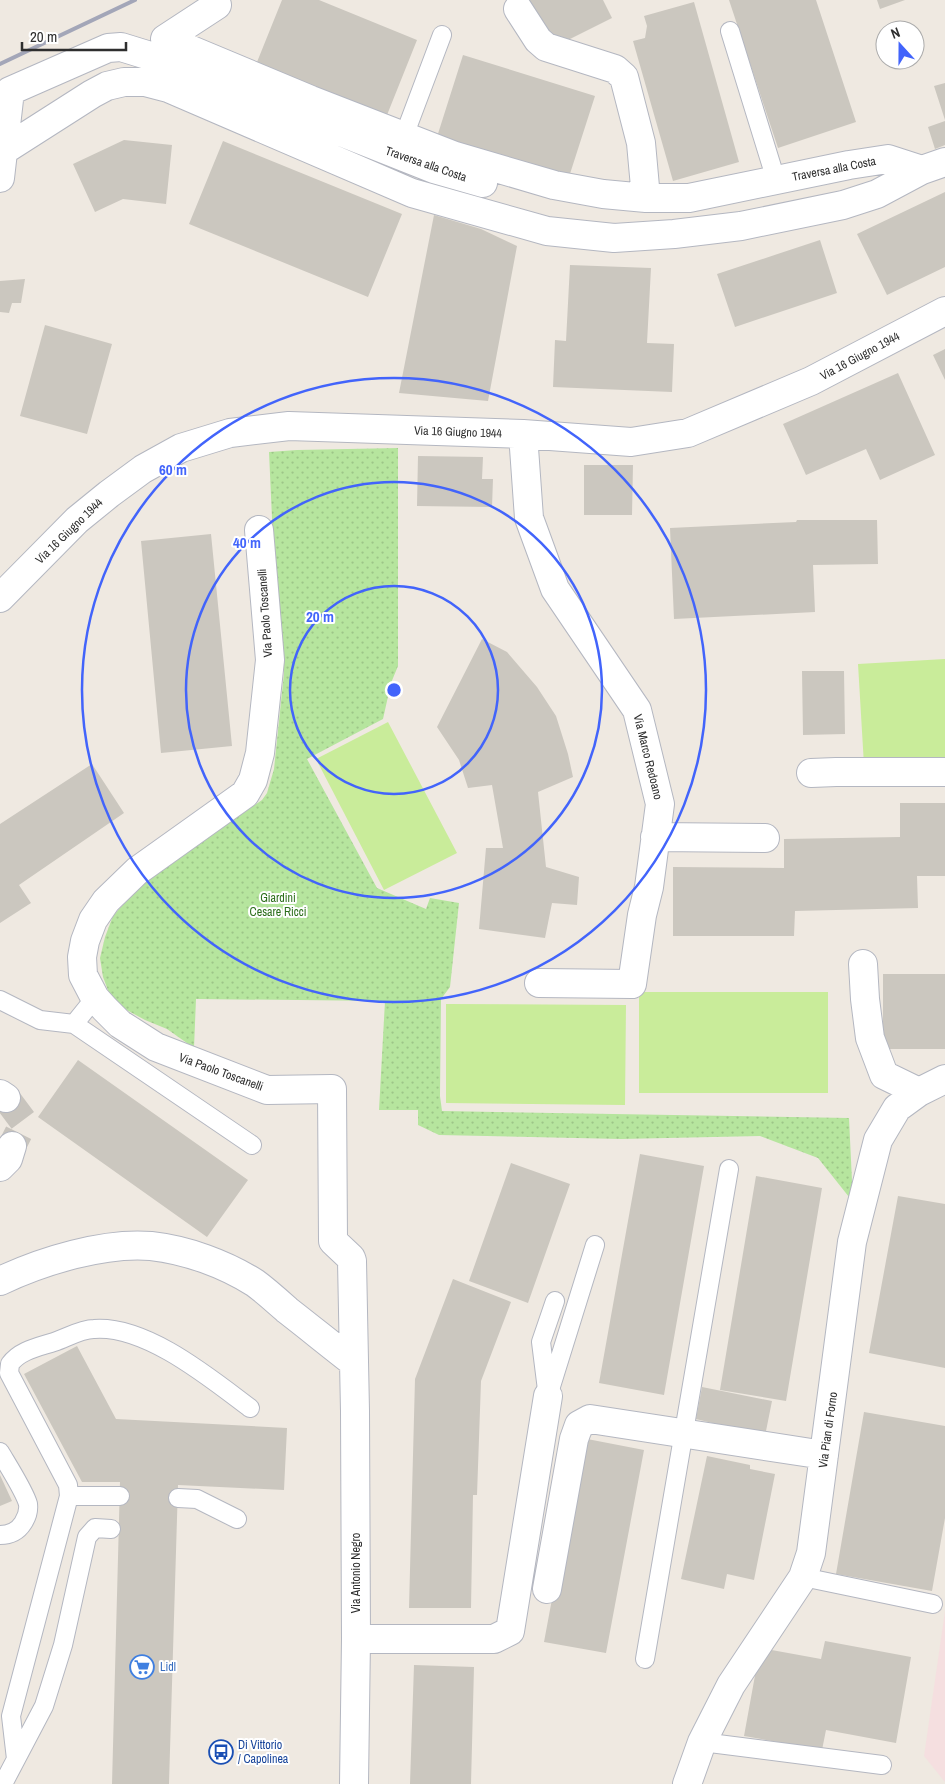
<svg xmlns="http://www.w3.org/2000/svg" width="945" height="1784" font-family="'Archivo Narrow',sans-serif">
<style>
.medical{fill:#f5dfe0}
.park{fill:url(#park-dots)}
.pitch{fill:#c9ec9a}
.building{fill:#cbc7bf}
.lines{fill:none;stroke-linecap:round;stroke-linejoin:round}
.street-tunnel{stroke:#c8c4bd;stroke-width:28;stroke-dasharray:28 14;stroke-linecap:butt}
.lane-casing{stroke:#b4b7c1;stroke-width:20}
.street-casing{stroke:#b4b7c1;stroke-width:30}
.lane{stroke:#fff;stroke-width:18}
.street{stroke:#fff;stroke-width:28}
.rail{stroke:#a3a6b8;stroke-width:4}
.ring{fill:none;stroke:#4264fb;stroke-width:2.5}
.labels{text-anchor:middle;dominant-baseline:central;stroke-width:4;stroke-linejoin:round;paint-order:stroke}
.street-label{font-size:12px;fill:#2e2e2e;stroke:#fff}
.park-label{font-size:12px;fill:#2c6e1b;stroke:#fff}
.shop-label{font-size:12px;fill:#366cbe;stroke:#fff;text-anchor:start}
.transit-label{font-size:12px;fill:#164399;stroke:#fff;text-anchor:start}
.centre{fill:#4264fb;stroke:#fff;stroke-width:2.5}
.ring-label{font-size:15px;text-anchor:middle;font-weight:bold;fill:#4264fb;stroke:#fff;stroke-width:4;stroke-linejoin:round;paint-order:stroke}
</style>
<defs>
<pattern id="park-dots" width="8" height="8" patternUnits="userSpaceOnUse" patternTransform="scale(1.25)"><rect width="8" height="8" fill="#b6e59e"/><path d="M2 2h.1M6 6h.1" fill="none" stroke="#9dc588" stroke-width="1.8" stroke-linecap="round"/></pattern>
</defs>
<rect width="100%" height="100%" fill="#efe9e1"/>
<path class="medical" d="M 945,1611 L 945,1782 L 924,1756 Z"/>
<path class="park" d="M 398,448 L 398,666 L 391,683 L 383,719 L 307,759 L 377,888 L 426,909 L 430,898 L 459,903 L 450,987 L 441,999 L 440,1096 L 442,1111 L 849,1118 L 853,1202 L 818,1158 L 760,1136 L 621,1139 L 439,1135 L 418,1125 L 418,1110 L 379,1110 L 385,1001 L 196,999 L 194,1048 L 167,1029 L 145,1020 L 123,1008 L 109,993 L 103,977 L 100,958 L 105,937 L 113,916 L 133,893 L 154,873 L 262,800 L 267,793 L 274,769 L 284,673 L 273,540 L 269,452 L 297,450 Z"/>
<path class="pitch" d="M 945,659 L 945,760 L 864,765 L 858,664 Z
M 388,722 L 457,853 L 384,890 L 316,759 Z
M 639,992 L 828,992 L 828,1093 L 639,1093 Z
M 446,1004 L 626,1005 L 625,1105 L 446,1103 Z"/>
<path class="building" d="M 282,0 L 319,0 L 417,40 L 385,120 L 255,67 Z
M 527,0 L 603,0 L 612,18 L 552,48 Z
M 729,0 L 816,0 L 856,122 L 778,148 Z
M 877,0 L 905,0 L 880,9 Z
M 694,2 L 739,162 L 673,181 L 633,41 L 645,38 L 647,26 L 644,16 Z
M 463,55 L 595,96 L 568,180 L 436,140 Z
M 945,83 L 945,120 L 934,86 Z
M 945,121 L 945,145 L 935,149 L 928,127 Z
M 124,140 L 172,145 L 166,204 L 123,199 L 95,212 L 73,164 Z
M 223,141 L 402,214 L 368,297 L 189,224 Z
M 945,192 L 945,267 L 887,295 L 857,234 Z
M 434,215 L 481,229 L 517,246 L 488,401 L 399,393 Z
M 820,240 L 837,293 L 735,327 L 717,274 Z
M 570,265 L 651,268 L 647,343 L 674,344 L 672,392 L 553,387 L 555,340 L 566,341 Z
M 25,279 L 21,303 L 12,303 L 9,313 L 0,312 L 0,281 Z
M 45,325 L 112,344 L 87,434 L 20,416 Z
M 945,349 L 945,380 L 933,355 Z
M 898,373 L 935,455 L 880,480 L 866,449 L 806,475 L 783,424 Z
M 418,456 L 483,457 L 482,479 L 493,479 L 492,507 L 417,506 Z
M 584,465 L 633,465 L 632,515 L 584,515 Z
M 797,520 L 877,520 L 878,564 L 813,565 L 815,612 L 674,619 L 670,528 L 796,522 Z
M 211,534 L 232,746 L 161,753 L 141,541 Z
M 482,639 L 507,652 L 537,687 L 556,716 L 568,754 L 573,777 L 538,792 L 546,867 L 579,877 L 577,905 L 552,903 L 545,938 L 479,929 L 486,848 L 503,848 L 492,785 L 468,788 L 459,760 L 437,727 Z
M 802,671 L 844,671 L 845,734 L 803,735 Z
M 92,764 L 124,813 L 19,885 L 31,903 L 0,923 L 0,824 Z
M 900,803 L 945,803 L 945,876 L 917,876 L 918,908 L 795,911 L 794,936 L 673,936 L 673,867 L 784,868 L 784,839 L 900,837 Z
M 883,974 L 945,974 L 945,1049 L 883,1049 Z
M 78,1060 L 248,1180 L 207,1237 L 38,1117 Z
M 640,1154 L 704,1166 L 664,1395 L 599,1383 Z
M 511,1163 L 570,1184 L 528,1303 L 469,1281 Z
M 756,1176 L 822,1188 L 786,1401 L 720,1390 Z
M 898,1196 L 945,1204 L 945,1368 L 869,1353 Z
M 453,1279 L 511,1302 L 481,1381 L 477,1495 L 473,1495 L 471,1608 L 409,1608 L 415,1379 Z
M 77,1346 L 116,1419 L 287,1428 L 284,1490 L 178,1485 L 169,1784 L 112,1784 L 120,1482 L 82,1482 L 24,1374 Z
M 702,1387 L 772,1401 L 765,1436 L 696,1419 Z
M 864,1412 L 945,1426 L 945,1518 L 932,1591 L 836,1574 Z
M 582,1438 L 644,1450 L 606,1653 L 544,1642 Z
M 707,1456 L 750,1465 L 750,1469 L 775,1474 L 754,1580 L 727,1574 L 724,1589 L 681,1579 Z
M 0,1475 L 12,1501 L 0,1506 Z
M 825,1641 L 911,1657 L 896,1743 L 826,1730 L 822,1750 L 744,1736 L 760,1648 L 821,1659 Z
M 414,1665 L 474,1667 L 471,1784 L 410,1784 Z"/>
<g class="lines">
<path class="street-tunnel" d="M 6,1098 L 24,1122 L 12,1146"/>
<g class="lane-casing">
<path id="lane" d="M 730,31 L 776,180
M 404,136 L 442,35
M 95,998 L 74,1024 L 252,1145
M 0,1000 L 40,1020 L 74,1024
M 547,1390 L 541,1342 L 555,1301
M 548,1396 L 595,1245
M 0,1452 C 7,1464 25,1492 28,1504 C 29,1512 27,1517 23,1523 C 18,1531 10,1535 0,1535
M 69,1496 L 120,1496
M 178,1498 L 197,1499 L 237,1519
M 803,1577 L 933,1604
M 645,1659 L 729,1169
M 702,1742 L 882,1765
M 16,1759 L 11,1716 L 69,1496 L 68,1485 L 9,1373 L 10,1364 C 20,1350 39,1347 54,1342 C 66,1338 81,1329 94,1329 C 146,1325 210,1378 250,1408
M 3,1784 L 44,1706 L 63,1645 L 87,1537 L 95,1528 L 111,1529"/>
</g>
<g class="street-casing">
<path id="street" d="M 217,5 L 165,39 L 311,100 L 455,156 L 554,185 L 603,194 L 646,198 L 689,198 L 849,165 L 888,159 L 922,170 L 945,162
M 518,9 L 538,40 L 546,47 L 615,69 L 624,77 L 641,143 L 646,198
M 9,147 L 92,94 L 107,86 L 124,82 L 145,82 L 168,88 L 412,193 L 547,231 L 614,238 L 674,234 L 741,226 L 843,205 L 877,194 L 922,170
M 0,178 L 10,91 L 108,48 L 121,47 L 147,55 L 434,169 L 483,183
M 523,434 L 529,518 L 555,589 L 637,710 L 660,804 L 649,887 L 642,915 L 632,984 L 539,983
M 259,530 L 270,660 L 260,753 L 253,780 L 245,794 L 137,871 L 106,901 L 93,920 L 85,941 L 82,957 L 83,975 L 95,998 L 105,1009 L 120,1024 L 156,1047 L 267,1090 L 332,1089 L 333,1241 L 351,1258 L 352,1261 L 355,1411 L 356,1639 L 354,1784
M 0,598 L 77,520 L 109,494 L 143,469 L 181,448 L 230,433 L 289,426 L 523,434 L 631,442 L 688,433 L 811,381 L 945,311
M 811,773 L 836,772 L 945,772
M 655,837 L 765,838
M 863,964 L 865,999 L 870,1038 L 884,1075 L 919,1092
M 0,1094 L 6,1098
M 0,1167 L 8,1159 L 12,1146
M 0,1281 C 42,1261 104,1242 151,1246 C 187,1250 225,1264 255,1283 C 266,1291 277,1301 287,1310 C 309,1327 331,1345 353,1362
M 547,1589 L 574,1439 L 579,1425 L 590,1419 L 824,1455
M 356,1639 L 494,1639 L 510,1631 L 548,1396
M 687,1784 L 702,1742 L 731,1685 L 803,1577 L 811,1553 L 852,1242 L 878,1140 L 897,1108 L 919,1092 L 945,1079"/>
</g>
<use href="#lane" class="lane"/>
<use href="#street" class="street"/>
<path class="rail" d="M 0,64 L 135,0"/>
</g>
<g class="ring">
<circle cx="394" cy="690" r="104"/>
<circle cx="394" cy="690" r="208"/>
<circle cx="394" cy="690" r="312"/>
</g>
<defs>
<g id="supermarket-ring" transform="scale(1.25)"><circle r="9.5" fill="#fff" stroke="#3f7fe0" stroke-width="1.5"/><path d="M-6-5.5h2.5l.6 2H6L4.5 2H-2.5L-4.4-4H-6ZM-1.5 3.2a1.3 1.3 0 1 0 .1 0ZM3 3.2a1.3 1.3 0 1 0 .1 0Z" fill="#3f7fe0"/></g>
<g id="bus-ring" transform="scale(1.25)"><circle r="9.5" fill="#fff" stroke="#1a4fb4" stroke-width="1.5"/><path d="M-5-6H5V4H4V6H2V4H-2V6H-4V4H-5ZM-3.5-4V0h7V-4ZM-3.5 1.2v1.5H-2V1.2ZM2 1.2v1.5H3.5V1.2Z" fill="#1a4fb4"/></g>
</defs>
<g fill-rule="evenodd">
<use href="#supermarket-ring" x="142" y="1667"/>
<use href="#bus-ring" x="221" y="1752"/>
</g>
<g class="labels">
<g class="street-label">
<text transform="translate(426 164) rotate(19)">Traversa alla Costa</text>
<text transform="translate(834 169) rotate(-11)">Traversa alla Costa</text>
<text transform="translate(860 356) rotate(-28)">Via 16 Giugno 1944</text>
<text transform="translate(458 432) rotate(2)">Via 16 Giugno 1944</text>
<text transform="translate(69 531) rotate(-44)">Via 16 Giugno 1944</text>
<text transform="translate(265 613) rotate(-94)">Via Paolo Toscanelli</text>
<text transform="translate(648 757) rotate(76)">Via Marco Redoano</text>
<text transform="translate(221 1072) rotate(20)">Via Paolo Toscanelli</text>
<text transform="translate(828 1430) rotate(-82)">Via Pian di Forno</text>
<text transform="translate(356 1573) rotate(-90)">Via Antonio Negro</text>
</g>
<g class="park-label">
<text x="278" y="898">Giardini<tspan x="278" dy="14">Cesare Ricci</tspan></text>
</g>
<g class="shop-label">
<text x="160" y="1667">Lidl</text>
</g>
<g class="transit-label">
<text x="238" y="1745">Di Vittorio<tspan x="238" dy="14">/ Capolinea</tspan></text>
</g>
</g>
<circle cx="394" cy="690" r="8" class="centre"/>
<g class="ring-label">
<text x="173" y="475">60 m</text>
<text x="247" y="548">40 m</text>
<text x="320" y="622">20 m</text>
</g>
<g transform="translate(900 45) rotate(339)"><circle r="24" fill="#ffffff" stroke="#ababab"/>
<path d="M0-4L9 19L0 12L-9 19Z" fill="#4264fb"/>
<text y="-8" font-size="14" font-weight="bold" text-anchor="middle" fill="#2e2e2e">N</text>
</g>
<path d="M22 42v8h104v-8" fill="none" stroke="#2e2e2e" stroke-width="2.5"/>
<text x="30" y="42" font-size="15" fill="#2e2e2e" stroke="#ffffff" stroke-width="4" paint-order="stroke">20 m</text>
</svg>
